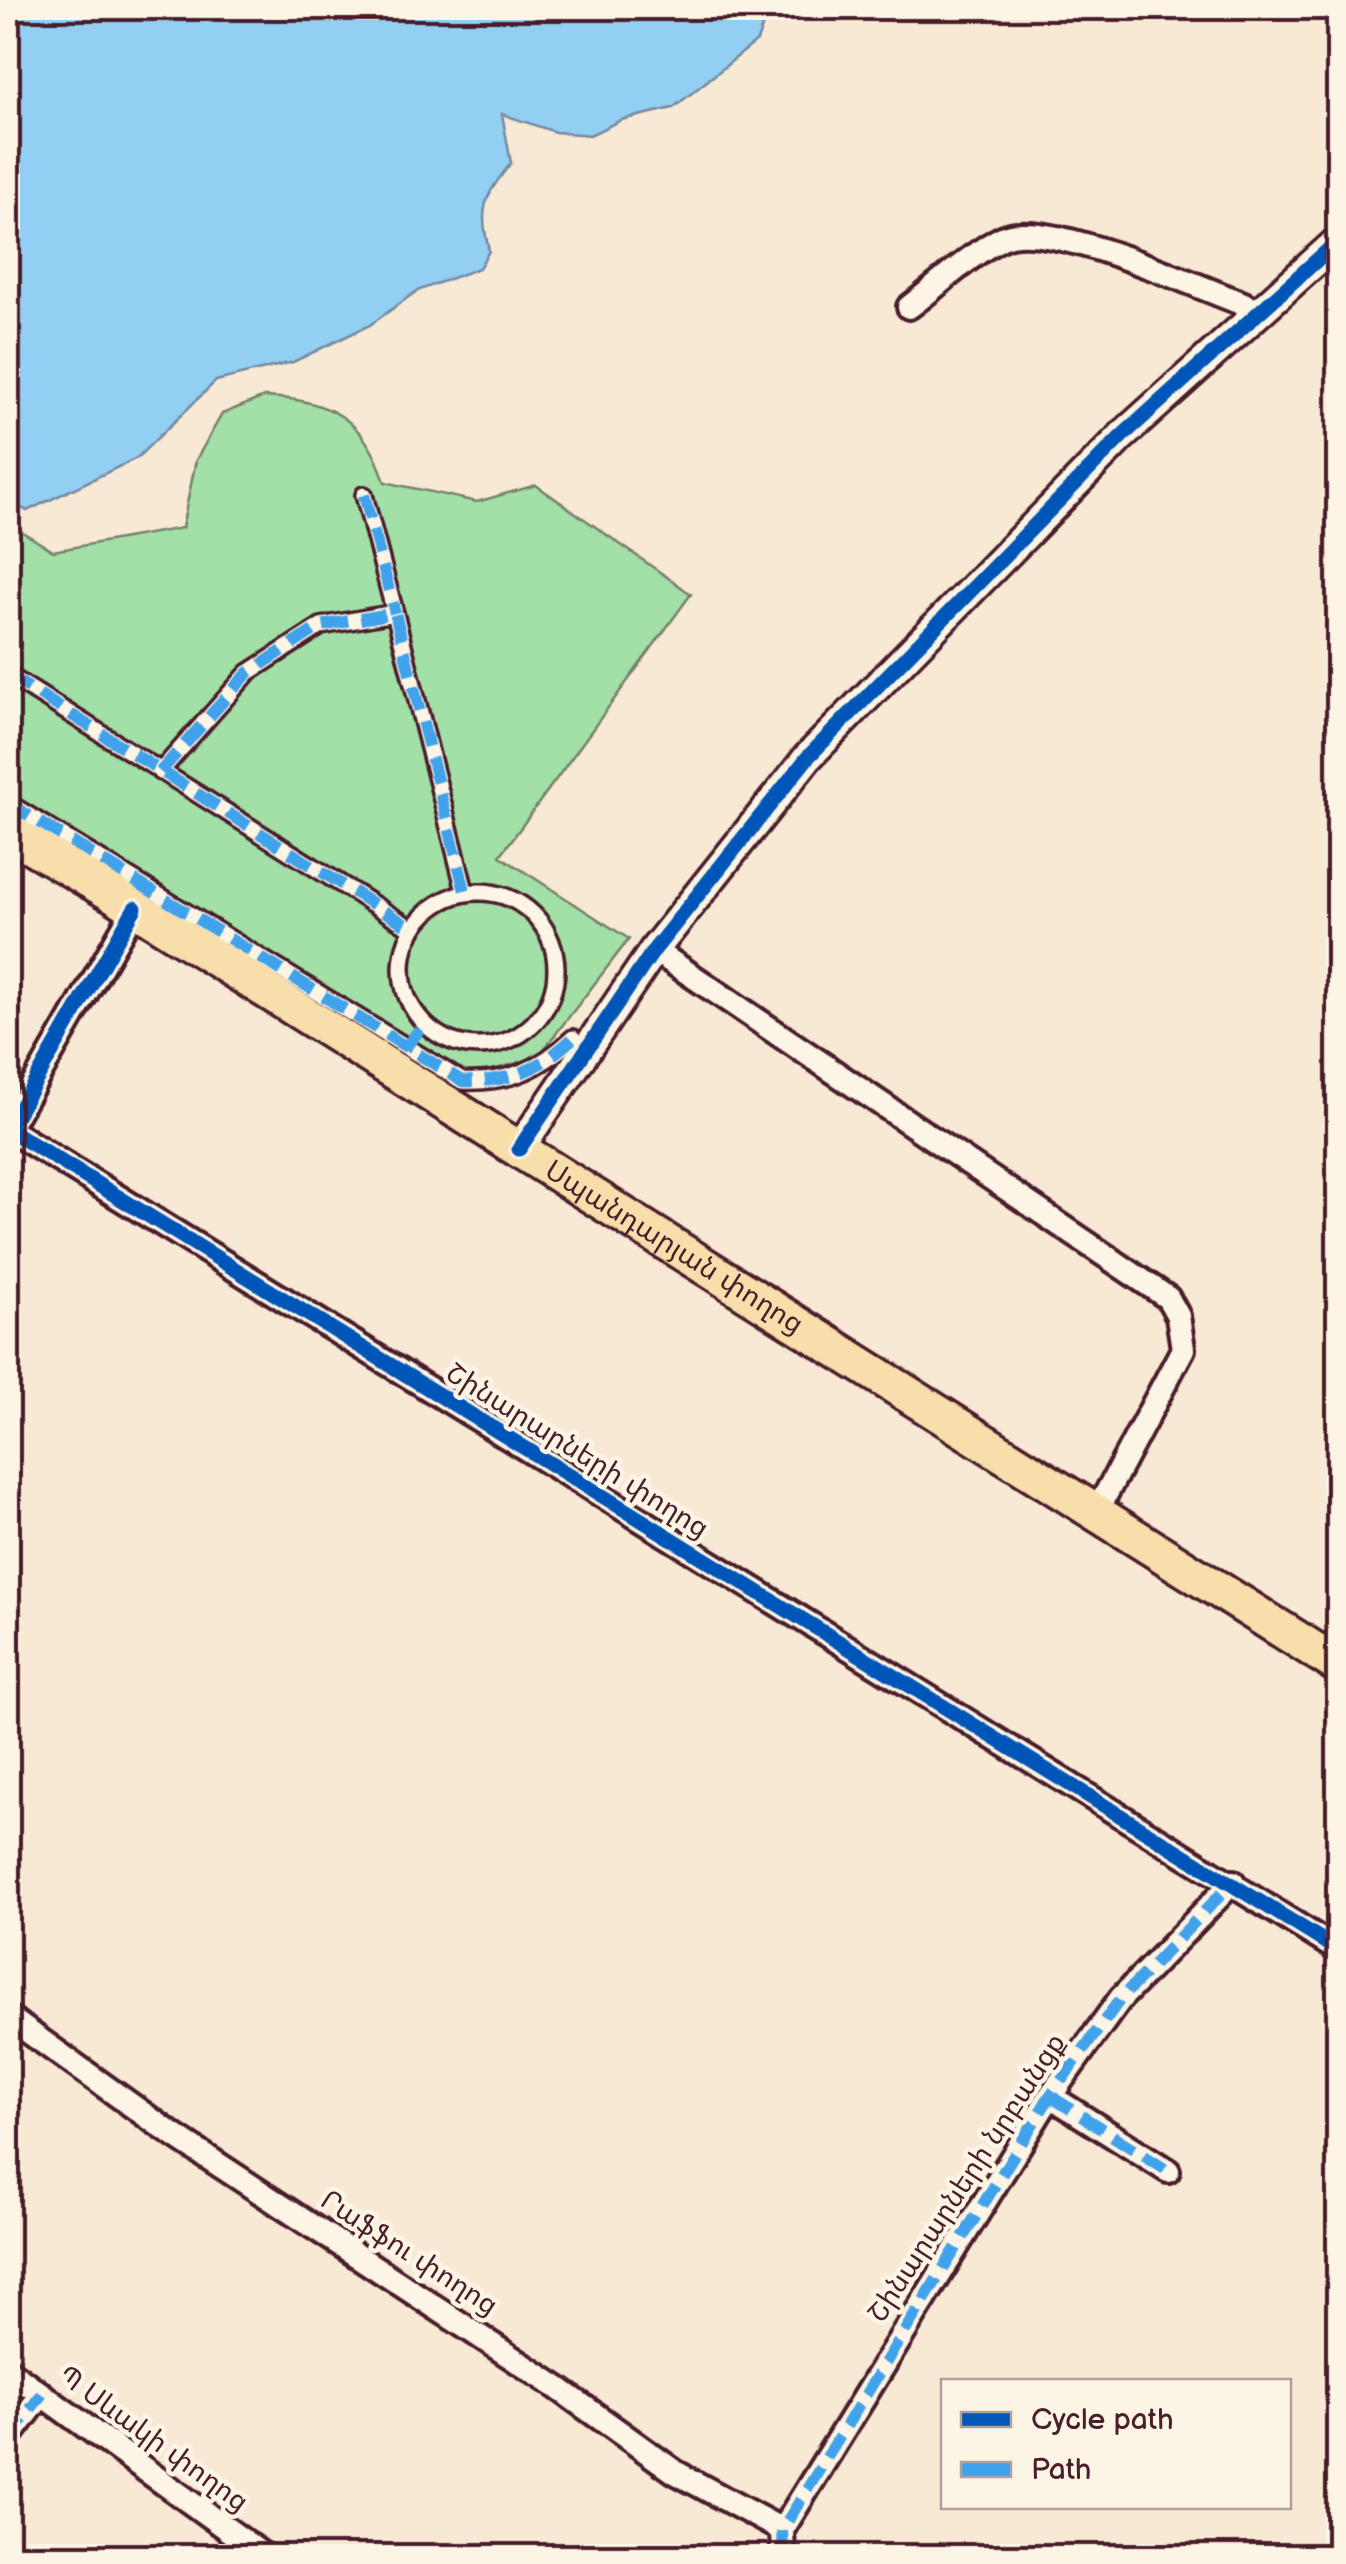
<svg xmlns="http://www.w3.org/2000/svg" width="1346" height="2564" font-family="'Balsamiq Sans','Noto Sans Armenian',sans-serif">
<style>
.green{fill:#a2e0a8;stroke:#76806a;stroke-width:2.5}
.water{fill:#92cff2;stroke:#7589a2;stroke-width:2.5}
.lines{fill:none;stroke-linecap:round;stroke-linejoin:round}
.pedestrian-casing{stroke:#4a1f2b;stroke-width:22}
.minor-casing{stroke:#4a1f2b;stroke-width:30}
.tertiary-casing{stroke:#4a1f2b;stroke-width:35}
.primary-casing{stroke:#4a1f2b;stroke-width:42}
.pedestrian{stroke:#fcf5e5;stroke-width:15}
.minor{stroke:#fcf5e5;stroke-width:22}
.tertiary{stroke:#fcf5e5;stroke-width:28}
.primary{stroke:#f8deab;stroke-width:35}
.quiet{stroke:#40a2eb;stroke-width:12;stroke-dasharray:25 12;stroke-linecap:butt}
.cycleway-casing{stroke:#fcf5e5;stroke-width:21}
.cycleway{stroke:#0057b8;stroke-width:15}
.labels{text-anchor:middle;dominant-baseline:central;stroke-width:9;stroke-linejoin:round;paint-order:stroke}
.street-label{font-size:28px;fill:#4a1f2b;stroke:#fcf5e5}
</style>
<rect width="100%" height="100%" fill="#f8e9d5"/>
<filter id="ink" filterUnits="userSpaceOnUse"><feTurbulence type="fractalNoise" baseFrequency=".01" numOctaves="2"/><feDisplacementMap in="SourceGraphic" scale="20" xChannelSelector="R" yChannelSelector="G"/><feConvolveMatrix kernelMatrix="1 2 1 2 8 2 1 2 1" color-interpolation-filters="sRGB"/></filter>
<g filter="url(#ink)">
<path class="green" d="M 264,397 C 329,399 365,418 385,482 L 477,502 L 536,485 L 691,594 L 500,856 L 629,939 L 538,1057 L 465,1078 L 8,794 L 8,523 L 53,551 L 182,528 L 196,460 L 222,414 Z"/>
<path class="water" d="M 8,8 L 769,8 L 757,41 L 673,108 L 621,120 L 590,135 L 555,132 L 502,114 L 511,163 C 483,199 479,206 489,251 L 479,268 L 417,291 L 370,325 L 293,362 L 216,381 L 137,458 L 27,511 L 8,500 Z"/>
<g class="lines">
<g class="pedestrian-casing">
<path id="pedestrian" d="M 364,495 L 395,613
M 8,675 L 411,928
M 160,772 L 248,673 L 321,626 L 395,613 L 465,891
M 8,803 L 462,1081 C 509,1083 539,1070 573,1038
M402 969a77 77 0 1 1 154 0a77 77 0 1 1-154 0Z"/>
</g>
<g class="minor-casing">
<path id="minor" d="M 909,307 C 939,285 969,255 1002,238 C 1043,216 1197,287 1244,304 L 1256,315
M 135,908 L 8,1129 L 1338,1950
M 654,950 L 1168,1298 L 1178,1316 L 1183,1349 L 1097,1511
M 8,2017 L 166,2130 L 558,2388 L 675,2472 L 782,2530
M 1050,2096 L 1168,2171
M 8,2370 L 264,2556
M 8,2439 L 42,2394
M 782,2530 L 1050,2096 L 1121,1998 L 1233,1882
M 782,2530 L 783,2556"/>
</g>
<g class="tertiary-casing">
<path id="tertiary" d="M 519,1149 L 654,950 L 808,757 L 1122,436 L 1338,241"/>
</g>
<g class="primary-casing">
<g id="primary">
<path id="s1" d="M 8,832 L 115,895 L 1338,1665"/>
</g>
</g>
<use href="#pedestrian" class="pedestrian"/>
<use href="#minor" class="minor"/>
<use href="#tertiary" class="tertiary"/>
<use href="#primary" class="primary"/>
<path class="quiet" d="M 364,495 L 395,613
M 8,675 L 411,928
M 160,772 L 248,673 L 321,626 L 395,613 L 465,891
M 8,803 L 462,1081 C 509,1083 539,1070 573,1038
M 404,1049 L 424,1024
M 1050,2096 L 1168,2171
M 8,2439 L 42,2394
M 241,2556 L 248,2546
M 783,2556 L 782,2530 L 1050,2096 L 1121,1998 L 1233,1882"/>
<g class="cycleway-casing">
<path id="cycleway" d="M 135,908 L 8,1129 L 1338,1950
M 519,1149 L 654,950 L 808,757 L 1122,436 L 1338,241"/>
</g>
<use href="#cycleway" class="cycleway"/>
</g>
</g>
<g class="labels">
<g class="street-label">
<text stroke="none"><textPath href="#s1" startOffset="785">Սպանդարյան փողոց</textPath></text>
<text transform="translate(577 1451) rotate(32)">Շինարարների փողոց</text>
<text transform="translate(967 2178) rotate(-57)">Շինարարների նրբանցք</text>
<text transform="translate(409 2253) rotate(33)">Րաֆֆու փողոց</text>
<text transform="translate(153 2439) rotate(36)">Պ Սևակի փողոց</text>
</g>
</g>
<rect width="1346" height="2564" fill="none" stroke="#fcf5e5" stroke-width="40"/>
<rect x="20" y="20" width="1306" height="2524" fill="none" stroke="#4a1f2b" stroke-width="4" filter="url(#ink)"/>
<rect x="941" y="2379" width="350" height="130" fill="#fcf5e5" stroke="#b59f9b" stroke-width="2.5"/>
<rect x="961" y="2412" width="50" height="15" fill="#0057b8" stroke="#b59f9b" stroke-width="2.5"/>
<text x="1031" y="2429" font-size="30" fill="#4a1f2b">Cycle path</text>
<rect x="961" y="2462" width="50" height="15" fill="#40a2eb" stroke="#b59f9b" stroke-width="2.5"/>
<text x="1031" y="2479" font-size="30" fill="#4a1f2b">Path</text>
</svg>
